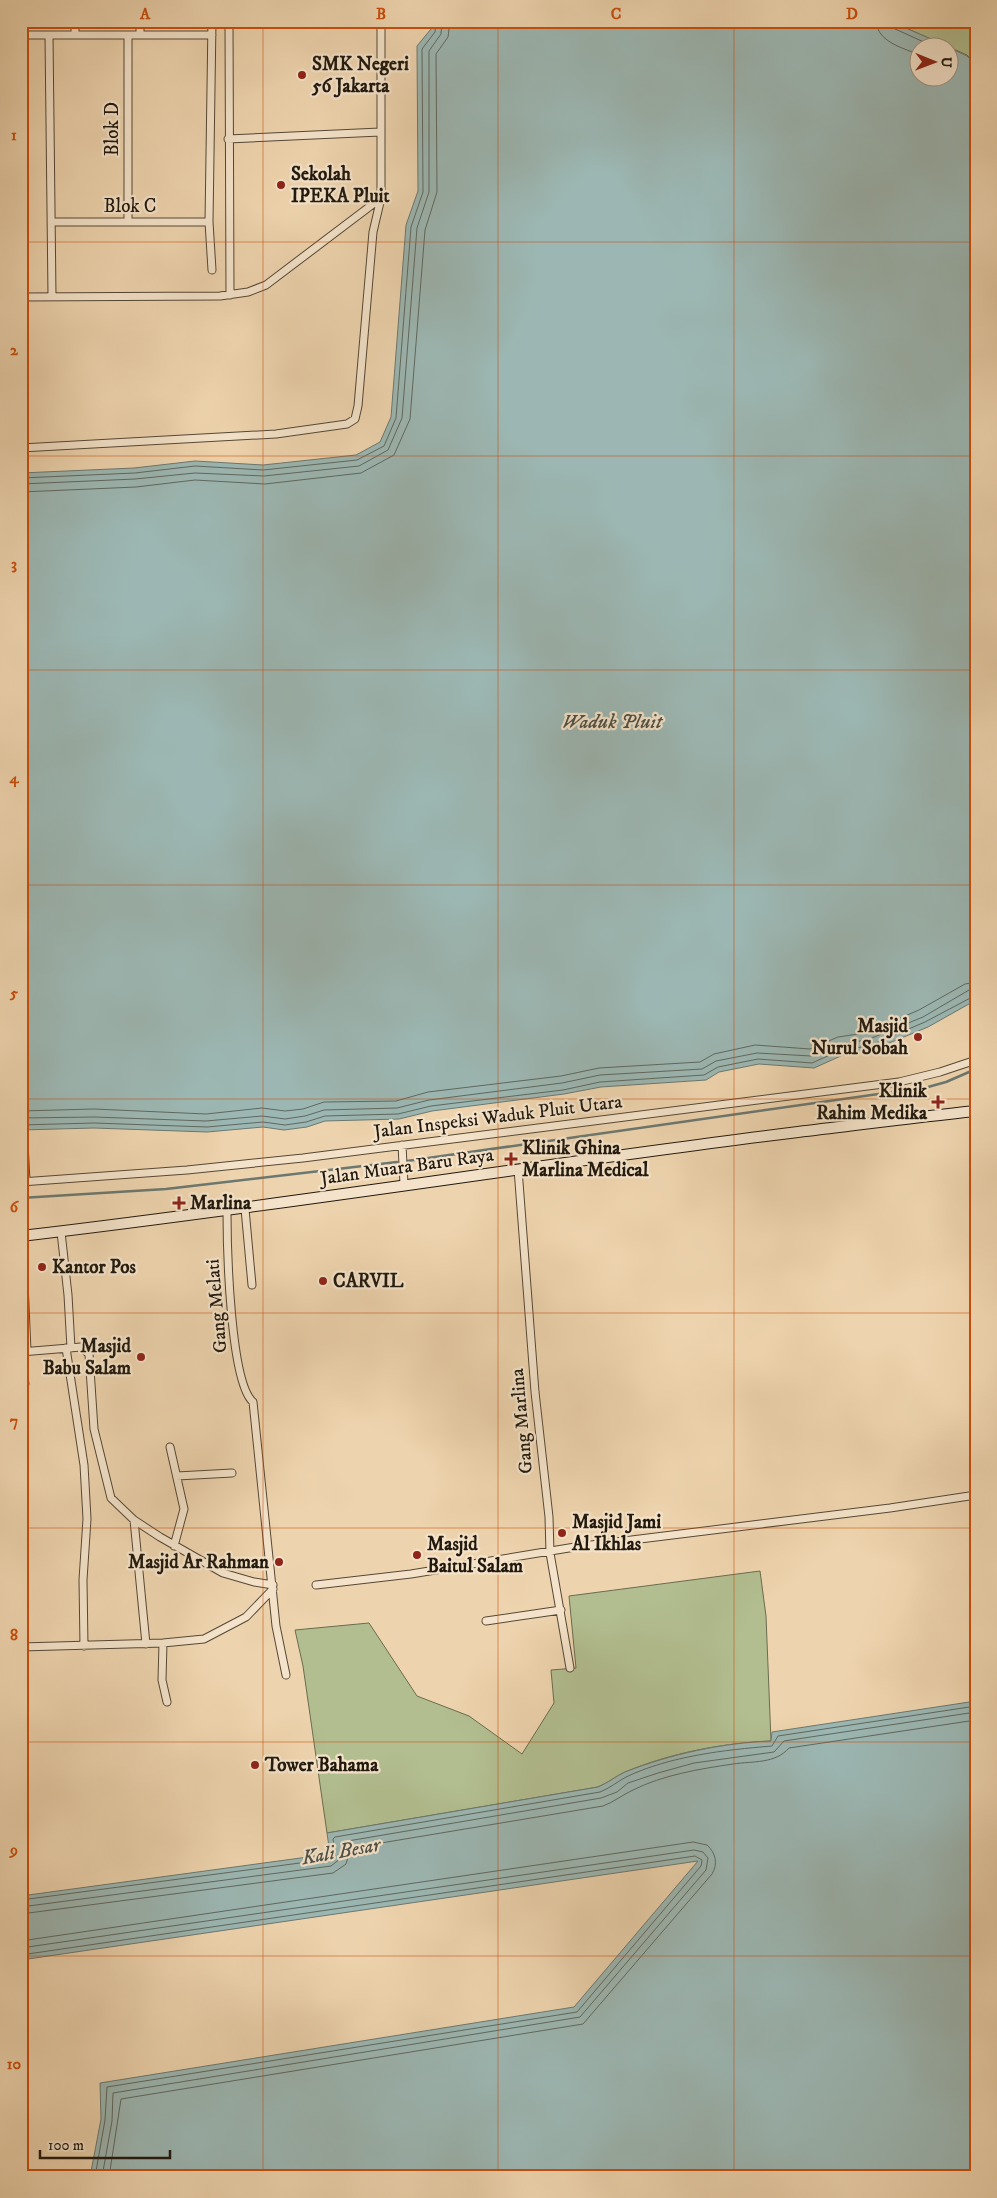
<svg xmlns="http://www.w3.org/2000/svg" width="997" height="2198" font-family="'IM FELL DW Pica',serif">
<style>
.green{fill:#b2be90;stroke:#6a6c4f}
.water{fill:#9cb7b3;stroke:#6b7871}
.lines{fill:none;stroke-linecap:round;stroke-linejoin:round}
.shore{stroke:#5e6860;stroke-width:1}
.stream{stroke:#6b7871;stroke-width:2.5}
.street-casing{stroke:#544836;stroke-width:9}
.secondary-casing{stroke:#21190e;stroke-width:12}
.street{stroke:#f4e3ca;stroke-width:7}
.secondary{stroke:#f4e3ca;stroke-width:10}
.grid{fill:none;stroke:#ca4f0c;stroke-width:1;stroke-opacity:0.55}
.poi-dot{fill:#8f2418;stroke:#f4e3ca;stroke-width:2}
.labels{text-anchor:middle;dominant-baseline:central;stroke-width:4.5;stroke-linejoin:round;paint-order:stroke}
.poi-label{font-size:19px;font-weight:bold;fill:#21190e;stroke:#f4e3ca;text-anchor:start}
.street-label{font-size:19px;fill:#21190e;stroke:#f4e3ca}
.water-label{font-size:20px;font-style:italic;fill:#4c5048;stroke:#f4e3ca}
.neatline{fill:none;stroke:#ca4f0c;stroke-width:2}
.grid-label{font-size:16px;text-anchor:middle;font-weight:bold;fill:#ca4f0c}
</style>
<rect width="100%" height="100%" fill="#eed4ae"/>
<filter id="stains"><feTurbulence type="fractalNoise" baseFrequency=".004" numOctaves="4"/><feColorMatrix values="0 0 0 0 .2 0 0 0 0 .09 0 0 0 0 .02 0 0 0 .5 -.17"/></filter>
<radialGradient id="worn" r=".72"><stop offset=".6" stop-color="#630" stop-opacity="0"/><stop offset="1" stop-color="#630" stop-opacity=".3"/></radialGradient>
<path class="green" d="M 890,21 L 976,21 L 976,65 L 967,55 Z
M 760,1571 L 766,1616 L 771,1741 C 722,1743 671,1753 625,1772 C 616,1776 608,1783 598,1787 L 327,1833 L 303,1666 L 295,1630 L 369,1623 L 417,1696 L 469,1716 L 522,1754 L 554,1703 L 551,1670 L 576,1668 L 569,1596 Z"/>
<path class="water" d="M 431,21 L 890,21 L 949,47 L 920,48 L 920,78 L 950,78 L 950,48 L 967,56 L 976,65 L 976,1000 L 928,1027 L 870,1051 L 843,1055 L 814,1068 L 759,1064 L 719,1072 L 706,1080 L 601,1087 L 564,1094 L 432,1111 L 399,1119 L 325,1121 L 307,1127 L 284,1130 L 263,1127 L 207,1132 L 94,1128 L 21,1130 L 21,473 L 134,468 L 195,461 L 263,465 L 356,455 L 380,442 L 391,417 L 406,225 L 418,191 L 417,46 L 431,29 Z
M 976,1701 L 976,2177 L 90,2177 L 101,2119 L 100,2083 L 574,2007 L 698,1861 L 21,1960 L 21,1896 L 330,1854 L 327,1833 L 598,1787 C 608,1783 616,1776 625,1772 C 671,1754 722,1743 771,1741 L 772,1732 Z"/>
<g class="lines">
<path class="shore" d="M 876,21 C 877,42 903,48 920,55
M 890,21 L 893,28 L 937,48
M 21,478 L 135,473 L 195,466 L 263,470 L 357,460 L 384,446 L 396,418 L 411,227 L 423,192 L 422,49 L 435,32 L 436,21
M 21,484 L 135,479 L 195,473 L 264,476 L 359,466 L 388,450 L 402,418 L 417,228 L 429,192 L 429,51 L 441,34 L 442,21
M 21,492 L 136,487 L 195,480 L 265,484 L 361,473 L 394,455 L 410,419 L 425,230 L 437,192 L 436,54 L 448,37 L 450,21
M 21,1111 L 94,1109 L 206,1114 L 262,1108 L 285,1111 L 303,1109 L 324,1102 L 396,1101 L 428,1092 L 561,1076 L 599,1068 L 700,1062 L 714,1054 L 755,1045 L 810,1049 L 838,1037 L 865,1033 L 919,1010 L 965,984 L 976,982
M 21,1118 L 94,1117 L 206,1121 L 262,1116 L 285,1119 L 305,1116 L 324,1110 L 397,1108 L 429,1100 L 562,1083 L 600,1075 L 702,1069 L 716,1061 L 757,1053 L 811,1056 L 840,1044 L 867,1040 L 923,1017 L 969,990 L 976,989
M 21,1125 L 94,1123 L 207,1127 L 263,1122 L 285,1125 L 306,1122 L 325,1116 L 398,1114 L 431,1106 L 563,1090 L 600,1082 L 704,1075 L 718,1067 L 758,1059 L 812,1063 L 841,1050 L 869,1046 L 925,1022 L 976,995
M 21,1900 L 330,1859 L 335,1854 L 333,1839 L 335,1837 L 600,1792 C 610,1788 617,1782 626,1777 C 670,1756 724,1750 772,1746 L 778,1736 L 976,1706
M 21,1907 L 331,1866 L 341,1858 L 342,1842 L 601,1798 L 617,1792 L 628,1783 L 658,1773 L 694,1763 L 774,1752 L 784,1741 L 976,1712
M 21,1914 L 333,1873 L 346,1864 L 351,1848 L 603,1806 C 614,1802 622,1795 633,1790 C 663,1775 699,1769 733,1764 C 753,1761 775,1764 789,1748 L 976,1720
M 21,1941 L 693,1842 L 707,1845 C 716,1853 718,1864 712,1874 L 583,2024 L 121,2099 L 109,2177
M 21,1948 L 694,1850 L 703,1852 L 708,1858 L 706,1870 L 580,2017 L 113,2093 L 112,2121 L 102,2177
M 21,1955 L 695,1856 L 702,1860 L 701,1866 L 577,2012 L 107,2087 L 105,2120 L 95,2177"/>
<path class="stream" d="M 407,1161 L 928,1087 L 946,1082 L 976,1069
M 21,1198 L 166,1189 L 397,1162"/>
<g class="street-casing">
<path id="street" d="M 75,21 L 75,35
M 212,21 L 209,222 L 212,270
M 229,21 L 230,295
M 21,35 L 212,35
M 49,35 L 52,296
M 128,35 L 128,222
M 140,35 L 140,21
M 228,139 L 380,132
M 51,222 L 209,222
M 21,297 L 220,296 L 248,292 L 266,285 L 381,198
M 21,448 L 276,434 L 347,424 L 355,419 L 358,406 L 373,232 L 381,198 L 381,21
M 24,1143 L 26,1181
M 402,1145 L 404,1184
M 518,1169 L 535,1392 L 549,1517 L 550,1553 L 570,1668
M 21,1182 L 187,1170 L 303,1158 L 899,1082 L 940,1072 L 976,1060
M 245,1209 L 252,1285
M 227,1212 C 227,1246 230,1382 253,1402 L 276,1626 L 286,1675
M 61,1232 L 68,1295 L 71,1348
M 22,1236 L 27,1351
M 66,1348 L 84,1465 L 87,1519 L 83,1580 L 84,1646
M 21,1352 L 81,1347 L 89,1354 L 94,1429 L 111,1498 L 134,1520 L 160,1537 L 223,1573 L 254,1582 L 273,1585
M 21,1358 L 25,1384
M 170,1447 L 184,1509 L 174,1546
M 177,1476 L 232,1473
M 134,1520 L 146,1644
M 316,1585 L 411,1574 L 575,1547 L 890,1508 L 976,1495
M 486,1621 L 561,1610
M 163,1643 L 162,1680 L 167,1702
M 21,1647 L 163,1643 L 204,1639 L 246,1617 L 273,1589"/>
</g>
<g class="secondary-casing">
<path id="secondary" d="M 21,1236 C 281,1206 539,1164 798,1132 C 857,1125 916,1117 976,1111"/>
</g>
<use href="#street" class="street"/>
<use href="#secondary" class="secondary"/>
</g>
<path class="grid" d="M 263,21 L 263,2177M 498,21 L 498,2177M 734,21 L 734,2177M 21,242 L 976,242M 21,456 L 976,456M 21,670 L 976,670M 21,885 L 976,885M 21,1099 L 976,1099M 21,1313 L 976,1313M 21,1528 L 976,1528M 21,1742 L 976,1742M 21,1956 L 976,1956"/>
<g class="poi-dot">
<circle cx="302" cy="75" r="5"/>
<circle cx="281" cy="185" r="5"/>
<circle cx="918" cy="1037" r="5"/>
<path d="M935.5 1094.5h5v5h5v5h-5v5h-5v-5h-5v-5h5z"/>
<path d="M508.5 1151.5h5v5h5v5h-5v5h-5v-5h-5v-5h5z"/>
<path d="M176.5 1195.5h5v5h5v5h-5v5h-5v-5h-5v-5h5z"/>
<circle cx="42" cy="1267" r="5"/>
<circle cx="323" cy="1281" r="5"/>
<circle cx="141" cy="1357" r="5"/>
<circle cx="562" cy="1533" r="5"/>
<circle cx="417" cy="1555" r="5"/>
<circle cx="279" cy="1562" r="5"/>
<circle cx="255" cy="1765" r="5"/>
</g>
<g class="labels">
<g class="poi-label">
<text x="312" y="64">SMK Negeri<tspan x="312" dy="22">56 Jakarta</tspan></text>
<text x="291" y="174">Sekolah<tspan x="291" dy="22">IPEKA Pluit</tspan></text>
<text x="908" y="1026" text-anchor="end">Masjid<tspan x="908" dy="22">Nurul Sobah</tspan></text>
<text x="927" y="1091" text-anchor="end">Klinik<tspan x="927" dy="22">Rahim Medika</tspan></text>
<text x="522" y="1148">Klinik Ghina<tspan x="522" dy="22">Marlina Medical</tspan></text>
<text x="190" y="1203">Marlina</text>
<text x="52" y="1267">Kantor Pos</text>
<text x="333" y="1281">CARVIL</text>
<text x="131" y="1346" text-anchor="end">Masjid<tspan x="131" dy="22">Babu Salam</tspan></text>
<text x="572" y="1522">Masjid Jami<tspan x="572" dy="22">Al Ikhlas</tspan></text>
<text x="427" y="1544">Masjid<tspan x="427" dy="22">Baitul Salam</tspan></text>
<text x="269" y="1562" text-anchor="end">Masjid Ar Rahman</text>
<text x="265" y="1765">Tower Bahama</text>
</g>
<g class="street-label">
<text transform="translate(112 129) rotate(-90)">Blok D</text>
<text x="130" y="206">Blok C</text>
<text transform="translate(498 1117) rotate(-7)">Jalan Inspeksi Waduk Pluit Utara</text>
<text transform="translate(407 1167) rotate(-8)">Jalan Muara Baru Raya</text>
<text transform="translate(217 1306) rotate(-95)">Gang Melati</text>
<text transform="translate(522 1421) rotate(-95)">Gang Marlina</text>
</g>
<g class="water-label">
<text x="612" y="722">Waduk Pluit</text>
<text transform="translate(341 1852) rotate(-10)">Kali Besar</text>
</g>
</g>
<rect width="997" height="2198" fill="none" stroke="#eed4ae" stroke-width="55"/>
<g transform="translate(934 62) rotate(91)"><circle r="24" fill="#f4e3ca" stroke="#a0927f"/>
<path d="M0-4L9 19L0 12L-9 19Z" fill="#8f2418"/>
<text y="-8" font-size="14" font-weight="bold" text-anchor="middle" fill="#21190e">U</text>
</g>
<path d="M40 2150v8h130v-8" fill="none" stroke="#21190e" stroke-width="2.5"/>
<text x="48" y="2150" font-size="15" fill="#21190e" stroke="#f4e3ca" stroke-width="4" paint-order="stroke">100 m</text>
<rect x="28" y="28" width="942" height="2142" class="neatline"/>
<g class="grid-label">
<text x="145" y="19">A</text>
<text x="381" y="19">B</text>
<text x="616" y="19">C</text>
<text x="852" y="19">D</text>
<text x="14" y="140">1</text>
<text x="14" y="355">2</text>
<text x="14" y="569">3</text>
<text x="14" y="783">4</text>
<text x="14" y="998">5</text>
<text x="14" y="1212">6</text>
<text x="14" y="1426">7</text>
<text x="14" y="1640">8</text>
<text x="14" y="1855">9</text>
<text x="14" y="2069">10</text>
</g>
<rect width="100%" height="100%" filter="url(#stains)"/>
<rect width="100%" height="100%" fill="url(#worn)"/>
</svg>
